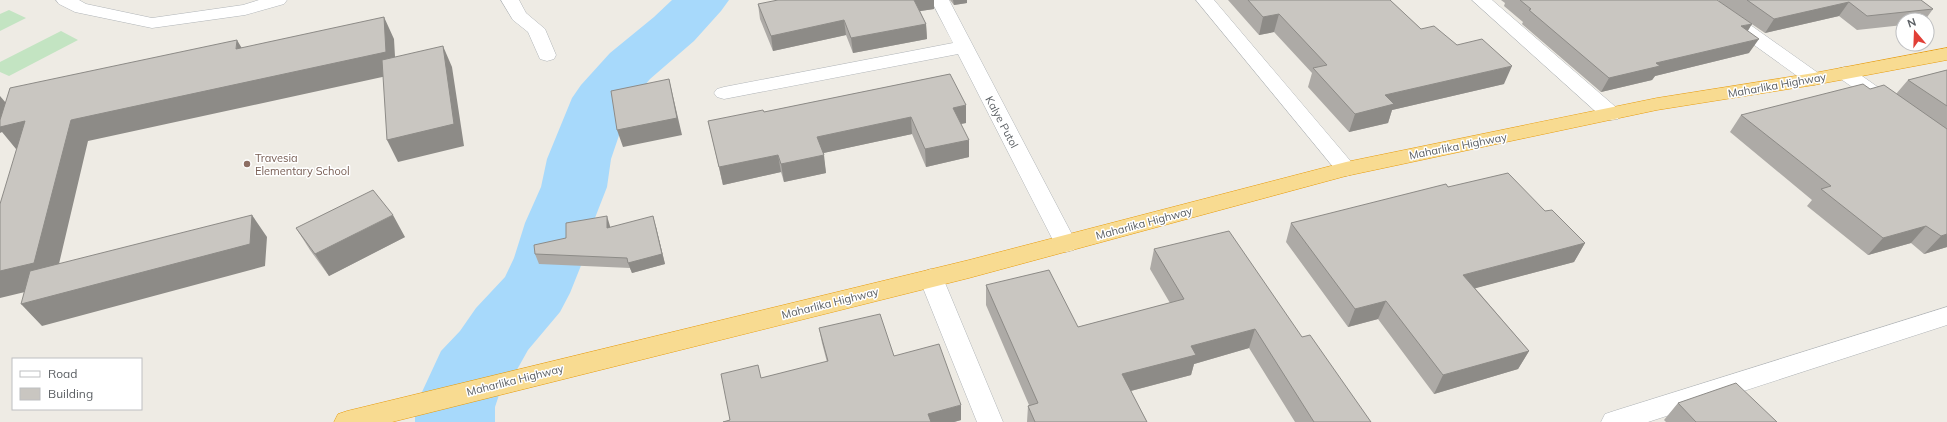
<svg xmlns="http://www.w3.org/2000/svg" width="1947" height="422" font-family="Mulish,sans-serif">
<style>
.green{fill:#c3e4c2}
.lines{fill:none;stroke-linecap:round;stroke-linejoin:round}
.river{fill:#a7d9fb;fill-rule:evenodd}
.lane-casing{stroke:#b1b5b8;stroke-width:1}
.street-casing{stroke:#b1b5b8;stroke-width:1}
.highway-casing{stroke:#e79b0b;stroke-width:1}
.lane{fill:#fff;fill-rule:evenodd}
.street{fill:#fff;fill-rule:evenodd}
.highway{fill:#f8db91;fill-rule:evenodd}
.wall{fill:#adaaa6}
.shaded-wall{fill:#8d8b87}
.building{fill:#c9c6c1;stroke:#8d8b87}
.education-dot{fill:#8d6e63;stroke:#fff;stroke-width:1.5}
.labels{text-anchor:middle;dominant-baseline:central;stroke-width:3;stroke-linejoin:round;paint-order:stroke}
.street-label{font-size:11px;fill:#5c6064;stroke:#fff}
.education-label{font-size:11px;fill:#785e54;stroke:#fff;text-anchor:start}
</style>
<rect width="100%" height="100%" fill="#eeebe4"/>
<path class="green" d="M 9,10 L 26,18 L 0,31 L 0,14 Z
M 61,31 L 78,40 L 9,76 L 0,72 L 0,62 Z"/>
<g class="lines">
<path class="river" d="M 672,0 L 729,0 L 721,11 L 694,41 L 650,79 L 630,103 L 611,159 L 607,187 L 593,223 L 584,258 L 570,293 L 560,312 L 528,350 L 514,375 L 501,389 L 495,407 L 495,422 L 415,422 L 415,407 L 441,351 L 460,331 L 476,308 L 505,277 L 514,258 L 525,223 L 541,187 L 547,159 L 572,98 L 581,85 L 610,53 L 654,17 Z"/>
<g class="lane-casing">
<path id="lane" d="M 56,0 L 79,0 L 86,4 L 152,18 L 243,5 L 259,0 L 287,0 L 284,4 L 245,15 L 152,28 L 75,12 L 59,4 Z
M 501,0 L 519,0 L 526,13 L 545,29 L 556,55 L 554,59 L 547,61 L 540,59 L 528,32 L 513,20 Z"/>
</g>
<g class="street-casing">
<path id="street" d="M 931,0 L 949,0 L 1077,244 L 1074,250 L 1066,252 L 1058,250 L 958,54 L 724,99 L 717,97 L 714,93 L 717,89 L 724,87 L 953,43 Z
M 1196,0 L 1214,0 L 1353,164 L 1357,169 L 1353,174 L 1346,176 L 1339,174 Z
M 1472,0 L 1492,0 L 1618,109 L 1621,114 L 1618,119 L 1611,120 L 1604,119 Z
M 1694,0 L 1715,0 L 1821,75 L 1824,79 L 1821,83 L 1814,85 L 1807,83 L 1697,4 Z
M 1845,67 L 1852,69 L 1892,97 L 1895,101 L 1892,105 L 1885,107 L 1878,105 L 1838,77 L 1835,73 L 1838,69 Z
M 931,269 L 939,272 L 943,278 L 1003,422 L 977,422 L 919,278 L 923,272 Z
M 1947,307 L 1947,325 L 1648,422 L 1601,422 L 1605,414 L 1614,411 Z"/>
</g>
<g class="highway-casing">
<path id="highway" d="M 1947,48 L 1947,60 L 1814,85 L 1657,110 L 1346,176 L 969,278 L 392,422 L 334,422 L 338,414 L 347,411 L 969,260 L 1346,162 L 1657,98 L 1814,73 Z"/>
</g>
<use href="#lane" class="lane"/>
<use href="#street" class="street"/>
<use href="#highway" class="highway"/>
</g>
<path class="wall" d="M 950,0 L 967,0 L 967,3 L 954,5 Z
M 1228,0 L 1390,0 L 1421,29 L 1504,84 L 1392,110 L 1388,123 L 1349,132 L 1308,87 L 1312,73 L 1274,32 L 1259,35 Z
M 1501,0 L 1717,0 L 1747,31 L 1749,53 L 1655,76 L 1652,80 L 1601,92 L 1522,24 L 1523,22 L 1504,6 L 1505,3 Z
M 1719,0 L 1921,0 L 1933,9 L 1925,20 L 1903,20 L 1903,25 L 1857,30 L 1839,16 L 1765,33 L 1718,1 Z
M 758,4 L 934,9 L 920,11 L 926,24 L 927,39 L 853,53 L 846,35 L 773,51 L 760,19 Z
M 1947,70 L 1947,247 L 1924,254 L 1911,243 L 1868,255 L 1807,206 L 1812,200 L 1730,132 L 1741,115 L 1896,94 L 1908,80 Z
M 950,74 L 966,123 L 961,124 L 969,157 L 926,167 L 912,134 L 823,153 L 826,173 L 784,182 L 781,172 L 723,185 L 708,121 L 764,112 Z
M 1448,187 L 1545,211 L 1585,243 L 1574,262 L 1475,288 L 1529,351 L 1518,369 L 1434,394 L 1378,319 L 1348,327 L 1286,242 L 1291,223 Z
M 610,226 L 610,227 L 656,227 L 665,264 L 632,273 L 630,268 L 539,264 L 535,254 Z
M 296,228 L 405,237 L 329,276 L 310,250 Z
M 1154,249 L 1302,337 L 1371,422 L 1295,422 L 1249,348 L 1194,364 L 1191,375 L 1131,391 L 1147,422 L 1027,422 L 1028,406 L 1029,405 L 986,305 L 986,285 L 1078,327 L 1170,303 L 1150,269 Z
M 819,328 L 894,356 L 961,420 L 954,422 L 723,422 L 730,420 L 761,378 L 827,362 L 822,343 Z
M 1678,403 L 1777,422 L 1666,422 L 1664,420 Z"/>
<path class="shaded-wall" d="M 913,0 L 934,0 L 934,9 L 914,12 Z
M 953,0 L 967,0 L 967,3 L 954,5 Z
M 1849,2 L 1839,16 L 1765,33 L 1774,19 Z
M 1279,14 L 1274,32 L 1259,35 L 1263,17 Z
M 384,17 L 394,39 L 396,74 L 88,141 L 54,285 L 0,298 L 0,271 L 71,120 Z
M 844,20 L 846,35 L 773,51 L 771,36 Z
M 926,24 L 927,39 L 853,53 L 851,38 Z
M 1752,24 L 1743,39 L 1741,26 Z
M 1759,39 L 1749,53 L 1655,76 L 1652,80 L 1601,92 L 1609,78 L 1656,63 Z
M 237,40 L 250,62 L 236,49 Z
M 443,46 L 452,67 L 464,146 L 398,162 L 387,140 Z
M 1512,66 L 1504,84 L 1392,110 L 1388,123 L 1349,132 L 1355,114 L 1385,95 Z
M 669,79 L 682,135 L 623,147 L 617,130 Z
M 0,96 L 6,103 L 25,121 L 43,143 L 16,149 L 2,132 L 0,133 Z
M 966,105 L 966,123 L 954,125 L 953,108 Z
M 911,117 L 912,134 L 819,154 L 817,137 Z
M 969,140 L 969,157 L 926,167 L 925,149 Z
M 778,155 L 781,172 L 723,185 L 719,167 Z
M 824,155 L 826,173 L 784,182 L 781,164 Z
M 252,215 L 267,237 L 265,266 L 42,326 L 21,304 Z
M 393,215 L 405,237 L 329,276 L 315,254 Z
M 607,216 L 610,226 L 611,238 L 607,228 Z
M 653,216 L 656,227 L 665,264 L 632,273 L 628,263 Z
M 1926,226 L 1911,243 L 1868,255 L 1883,238 Z
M 1947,234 L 1947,247 L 1924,254 L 1941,236 Z
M 1585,243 L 1574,262 L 1454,294 L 1463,275 Z
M 1386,301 L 1378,319 L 1348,327 L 1355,309 Z
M 1255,329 L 1249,348 L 1194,364 L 1191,375 L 1119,394 L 1122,374 L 1191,346 Z
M 1529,351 L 1518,369 L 1434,394 L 1443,375 Z
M 961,405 L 961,420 L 954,422 L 929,422 L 928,414 Z"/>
<path class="building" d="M 778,0 L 914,0 L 926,24 L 851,38 L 844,20 L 771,36 L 758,4 Z
M 1248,0 L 1390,0 L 1421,29 L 1434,26 L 1457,45 L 1482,39 L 1512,66 L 1385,95 L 1394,104 L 1355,114 L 1313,68 L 1327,65 L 1279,14 L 1263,17 Z
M 1520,0 L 1717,0 L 1752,24 L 1741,26 L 1759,39 L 1656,63 L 1660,66 L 1609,78 L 1529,10 L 1531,9 Z
M 1747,0 L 1921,0 L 1933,9 L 1867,16 L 1849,2 L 1774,19 Z
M 384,17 L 386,52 L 71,120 L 34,263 L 0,271 L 0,204 L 25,121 L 0,127 L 0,120 L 10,88 L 237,40 L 236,49 Z
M 443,46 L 454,124 L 387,140 L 382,60 Z
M 1947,70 L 1947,106 L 1908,80 Z
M 950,74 L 966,105 L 953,108 L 969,140 L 925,149 L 911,117 L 817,137 L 824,155 L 781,164 L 778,155 L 719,167 L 708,121 L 763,110 L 764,112 Z
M 669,79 L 677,118 L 617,130 L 611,91 Z
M 1863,84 L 1870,89 L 1884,85 L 1947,129 L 1947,234 L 1941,236 L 1926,226 L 1883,238 L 1821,189 L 1831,186 L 1741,115 Z
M 1508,173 L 1545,211 L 1552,210 L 1585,243 L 1463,275 L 1529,351 L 1443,375 L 1386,301 L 1355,309 L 1291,223 L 1446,184 L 1448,187 Z
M 373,190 L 393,215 L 315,254 L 296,228 Z
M 252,215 L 250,244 L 21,304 L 30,271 Z
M 607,216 L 607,228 L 653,216 L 662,254 L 628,263 L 627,258 L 535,254 L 534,245 L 566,238 L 566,223 Z
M 1229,231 L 1302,337 L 1310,335 L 1371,422 L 1314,422 L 1255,329 L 1191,346 L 1196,355 L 1122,374 L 1147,422 L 1035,422 L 1028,406 L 1038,403 L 986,285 L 1049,270 L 1078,327 L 1184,299 L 1154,249 Z
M 880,314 L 894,356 L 939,344 L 961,405 L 928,414 L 931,422 L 723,422 L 730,420 L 721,374 L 758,365 L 761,378 L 828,361 L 819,328 Z
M 1736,383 L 1777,422 L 1696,422 L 1678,403 Z"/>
<circle class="education-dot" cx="247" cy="164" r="4"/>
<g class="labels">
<g class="street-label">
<text transform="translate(1777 85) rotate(-10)">Maharlika Highway</text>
<text transform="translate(1002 122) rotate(62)">Kalye Putol</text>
<text transform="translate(1458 146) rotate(-11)">Maharlika Highway</text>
<text transform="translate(1144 223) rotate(-15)">Maharlika Highway</text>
<text transform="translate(830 303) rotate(-14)">Maharlika Highway</text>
<text transform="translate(515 380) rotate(-14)">Maharlika Highway</text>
</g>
<g class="education-label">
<text x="255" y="158">Travesia<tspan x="255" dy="13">Elementary School</tspan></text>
</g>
</g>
<rect x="12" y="358" width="130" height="52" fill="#ffffff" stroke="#bebfc1"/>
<rect x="20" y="371" width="20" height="6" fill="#ffffff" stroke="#bebfc1"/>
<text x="48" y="378" font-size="12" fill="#5c6064">Road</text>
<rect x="20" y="388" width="20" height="12" fill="#c9c6c1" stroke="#bebfc1"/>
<text x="48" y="398" font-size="12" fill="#5c6064">Building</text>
<g transform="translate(1915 32) rotate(341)"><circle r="19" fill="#ffffff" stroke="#bebfc1"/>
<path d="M0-3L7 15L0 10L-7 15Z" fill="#e13f37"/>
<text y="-6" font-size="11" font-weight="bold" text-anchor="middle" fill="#5c6064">N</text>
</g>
</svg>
